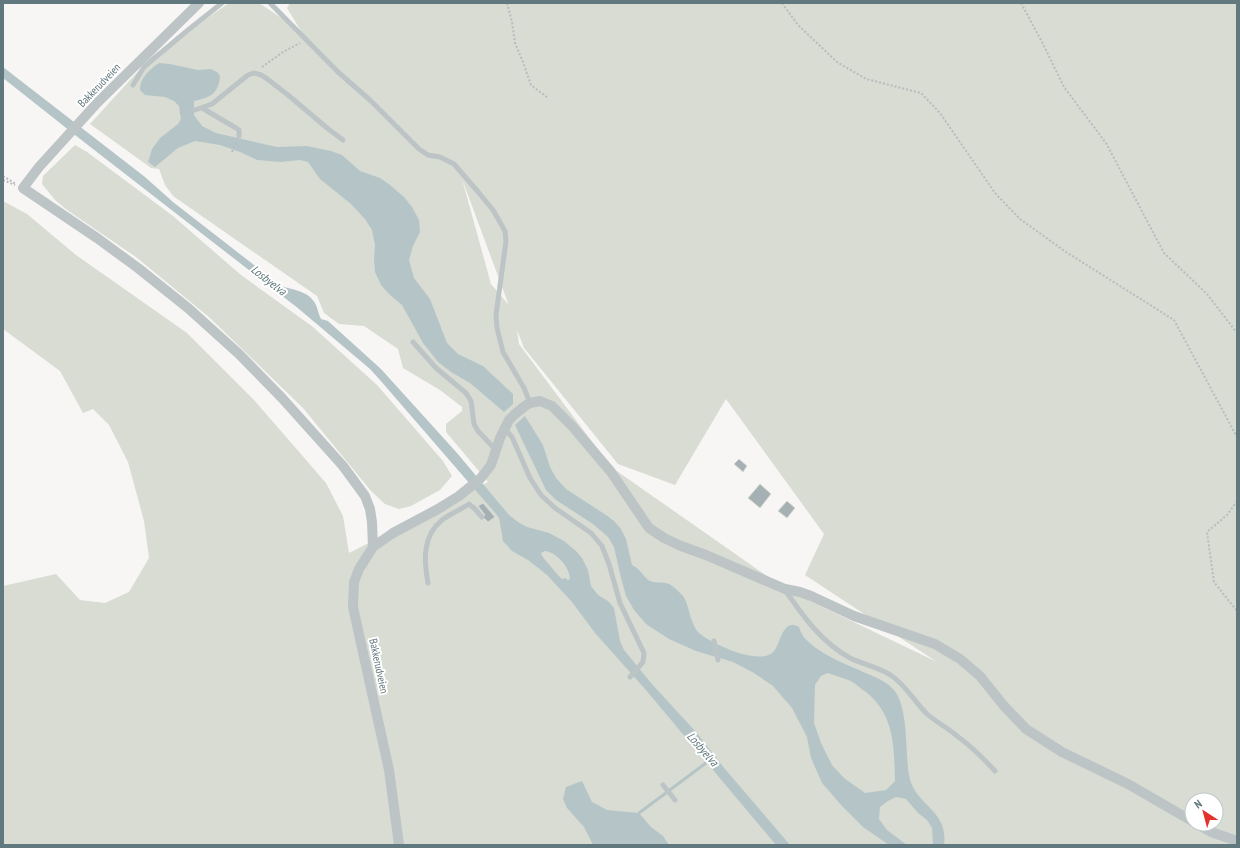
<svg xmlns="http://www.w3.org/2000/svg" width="1240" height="848" font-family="'PT Sans Narrow',sans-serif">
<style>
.green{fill:#d8dcd3;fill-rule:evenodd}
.water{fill:#b5c5c7;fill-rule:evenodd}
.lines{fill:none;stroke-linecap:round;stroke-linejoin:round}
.stream{stroke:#b5c5c7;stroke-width:3}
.building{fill:#a5b0b3;stroke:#d8d8d6}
.path{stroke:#b8bcbe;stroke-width:2;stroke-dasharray:2 2;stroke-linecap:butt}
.lane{stroke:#bdc4c6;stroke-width:5}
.street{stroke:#bdc4c6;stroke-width:10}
.labels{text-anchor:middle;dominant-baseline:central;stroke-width:4;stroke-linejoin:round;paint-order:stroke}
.street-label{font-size:11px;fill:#62787f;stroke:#fff}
.water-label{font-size:12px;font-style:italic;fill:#5d777a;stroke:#fff}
</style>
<rect width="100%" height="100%" fill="#f7f6f4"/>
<path class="green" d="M 229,3 L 259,3 L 301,31 L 287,8 L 290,3 L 1237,3 L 1237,845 L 3,845 L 3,586 L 56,574 L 80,600 L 105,603 L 129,592 L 149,558 L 144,521 L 128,462 L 109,425 L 93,409 L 83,413 L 60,371 L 3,329 L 3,201 L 27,214 L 76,255 L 187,333 L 254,400 L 326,483 L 343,516 L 349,553 L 488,482 L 446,432 L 446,424 L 462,411 L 462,407 L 440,390 L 403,368 L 398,349 L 364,326 L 339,324 L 324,313 L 317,296 L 173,196 L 165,185 L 159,169 L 151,168 L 90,124 L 152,56 ZM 462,179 L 508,303 L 508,304 L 491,284 ZM 517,330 L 524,348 L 618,464 L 675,485 L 726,399 L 824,534 L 805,575 L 937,662 L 787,590 L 611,467 L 519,344 ZM 1192,800 L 1216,800 L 1216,824 L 1192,824 Z
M 75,145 L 87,152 L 173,216 L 241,275 L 313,327 L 377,385 L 443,461 L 452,476 L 440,490 L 411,506 L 399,509 L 385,504 L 371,491 L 303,408 L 210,318 L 136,257 L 67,210 L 55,200 L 42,184 L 43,176 Z"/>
<path class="water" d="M 159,63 L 170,64 L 198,70 L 211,69 L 217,72 L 220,76 C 219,94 209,98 194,101 L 194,115 L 202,126 L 216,133 L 277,147 L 307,146 L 331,151 L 342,155 L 360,171 L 380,178 L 390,185 L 404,197 L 412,207 L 419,220 L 420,232 L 413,246 L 409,260 L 414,278 L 430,299 L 447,343 L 458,354 L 483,366 L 513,394 L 513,404 L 504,412 L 470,383 L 451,372 L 438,362 L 423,343 L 402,305 L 390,295 L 381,285 L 375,272 L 374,259 L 375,245 L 372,230 L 365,219 L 351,204 L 320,179 L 308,162 L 300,160 L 281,162 L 257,160 L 240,152 L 220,145 L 195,141 L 178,148 L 155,167 L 148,162 L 152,149 L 160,138 L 178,124 L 181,119 L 179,106 L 174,101 L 165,97 L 145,95 L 140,90 C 139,79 150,69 159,63 Z
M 3,67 L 145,177 L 173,202 L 281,286 C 294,290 308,291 315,303 C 318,308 318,314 321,319 L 328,321 L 381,369 L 457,453 L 509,515 L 518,522 L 527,527 L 549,533 L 564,541 L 576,551 L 582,558 L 588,570 L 591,586 L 598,595 L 608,601 L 614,608 L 620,641 L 624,650 L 651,683 L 696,732 L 725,769 L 790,845 L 776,845 L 645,689 L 595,633 L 572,602 L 547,575 L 528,560 L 512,551 L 503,541 L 500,523 L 499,518 L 496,514 L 380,380 L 370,369 L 299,309 L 75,135 L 3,78 ZM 545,551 C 556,552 570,567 570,579 L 568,580 L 565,578 L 562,579 L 557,574 L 542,556 L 541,553 Z
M 525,416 L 543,445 L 550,467 L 556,478 L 566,489 L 606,515 L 614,521 L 621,529 L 626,539 L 632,565 C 641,569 644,578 650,581 C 655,583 661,582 666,583 C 672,584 678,591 683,596 C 687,601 689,612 691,618 C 693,623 695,629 698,632 C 706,640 731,651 742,654 C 751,656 764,659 772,653 C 781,647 781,617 799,627 C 802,637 808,642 816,648 C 829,657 844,664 859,670 C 871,676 884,679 893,689 C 909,705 905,754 909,775 C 914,806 949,809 944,845 L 933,845 L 932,828 L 927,820 L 918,813 L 906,799 L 896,797 L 888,801 L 880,807 L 879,819 L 887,830 L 907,845 L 889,845 L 863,827 L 842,806 L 822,783 L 811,758 L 807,737 L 792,708 L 773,686 L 754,673 L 733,662 L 696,651 L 669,639 L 646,624 L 634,610 L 626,596 L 621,578 L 614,547 L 608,537 L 593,524 L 556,500 L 546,490 L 515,425 ZM 828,673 C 835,676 844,678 851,681 C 856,684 861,689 866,692 C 895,715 894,748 895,781 L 886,790 L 865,793 L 844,778 L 832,765 L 821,743 L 814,723 L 815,685 L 821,676 Z
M 582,781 L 592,802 L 607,810 L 639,813 L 651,827 L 663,836 L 669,845 L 593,845 L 584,827 L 567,808 L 563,799 L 566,787 Z"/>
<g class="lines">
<path class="stream" d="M 639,813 L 710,760"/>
</g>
<path class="building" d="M 739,459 L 747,466 L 743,472 L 734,464 Z
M 760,484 L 771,494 L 760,508 L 748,498 Z
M 787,501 L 795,508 L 787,518 L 778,511 Z
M 483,503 L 495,517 L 488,522 L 483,517 L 485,515 L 478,506 Z"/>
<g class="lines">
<path class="path" d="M 507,3 L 512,22 L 515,43 L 523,62 L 531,85 L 548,98
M 782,3 L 798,25 L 837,62 L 866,79 L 921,93 L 940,113 L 995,193 L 1020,219 L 1066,252 L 1174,320 L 1237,437
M 1021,3 L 1042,42 L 1064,87 L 1106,143 L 1164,253 L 1207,294 L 1237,333
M 262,67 L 283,52 L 300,43
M 180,113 L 188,111
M 232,152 L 236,143
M 3,176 L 16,184
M 3,180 L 15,185
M 1237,501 L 1227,515 L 1207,532 L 1214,582 L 1237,611"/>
<path class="lane" d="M 270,3 L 338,72 L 371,101 L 419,149 L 428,155 L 440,157 L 454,164 L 479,193 L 493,210 L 505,231 L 506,241 L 496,315 L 497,328 L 503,352 L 524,388 L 530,403
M 133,85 L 144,67 L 151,61 L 188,30 L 222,3
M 202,108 L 236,128 L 239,130 L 239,136
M 195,110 L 212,104 L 248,75 L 254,73 L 261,75 L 266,78 L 288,95 L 327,128 L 343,140
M 413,342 L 436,368 L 466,393 L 471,401 L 474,424 L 478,431 L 496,450
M 504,428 L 512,437 L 530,478 L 541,495 L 555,508 L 591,533 L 602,546 L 609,564 L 620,603 L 644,653 L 643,662 L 630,677
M 428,583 C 424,561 422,536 442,520 C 450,514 460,510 469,504 L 475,509 L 482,517
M 785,590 C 803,616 821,642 850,658 C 864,665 879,667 892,676 C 906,686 915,702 927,714 C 936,722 948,728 957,736 C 971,746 983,758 995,771
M 714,641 L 718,660
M 663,785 L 675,800"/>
<path class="street" d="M 199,3 L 98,102 L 39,167 L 23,188 L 97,238 L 138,268 L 188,308 L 239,354 L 282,398 L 343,466 L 365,496 L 370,509 L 372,522 L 373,547 L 359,569 L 354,582 L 353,607 L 389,770 L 399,845
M 373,547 L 393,533 L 438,509 L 459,496 L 480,479 L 491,465 L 500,438 L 509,420 L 515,414 L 525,406 L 530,403 L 540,401 L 552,406 L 572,426 L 611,472 L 649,528 L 664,538 L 681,546 L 706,555 L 785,589 L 800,592 L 811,596 L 854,616 L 935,644 L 960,659 L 980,676 L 1004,706 L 1026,729 L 1062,752 L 1128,784 L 1192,821
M 1197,824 L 1211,832 L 1237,841"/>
</g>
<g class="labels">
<g class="street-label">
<text transform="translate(99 85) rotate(-46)">Bakkerudveien</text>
<text transform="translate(379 666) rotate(78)">Bakkerudveien</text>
</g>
<g class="water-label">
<text transform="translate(269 280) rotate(38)">Losbyelva</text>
<text transform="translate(703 749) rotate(49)">Losbyelva</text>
</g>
</g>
<rect width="1240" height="848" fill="none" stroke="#62787f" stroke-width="8"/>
<g transform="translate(1204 812) rotate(324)"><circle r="19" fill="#ffffff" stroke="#c0c9cc"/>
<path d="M0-3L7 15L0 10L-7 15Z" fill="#e23229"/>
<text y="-6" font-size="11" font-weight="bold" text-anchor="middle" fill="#62787f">N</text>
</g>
</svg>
